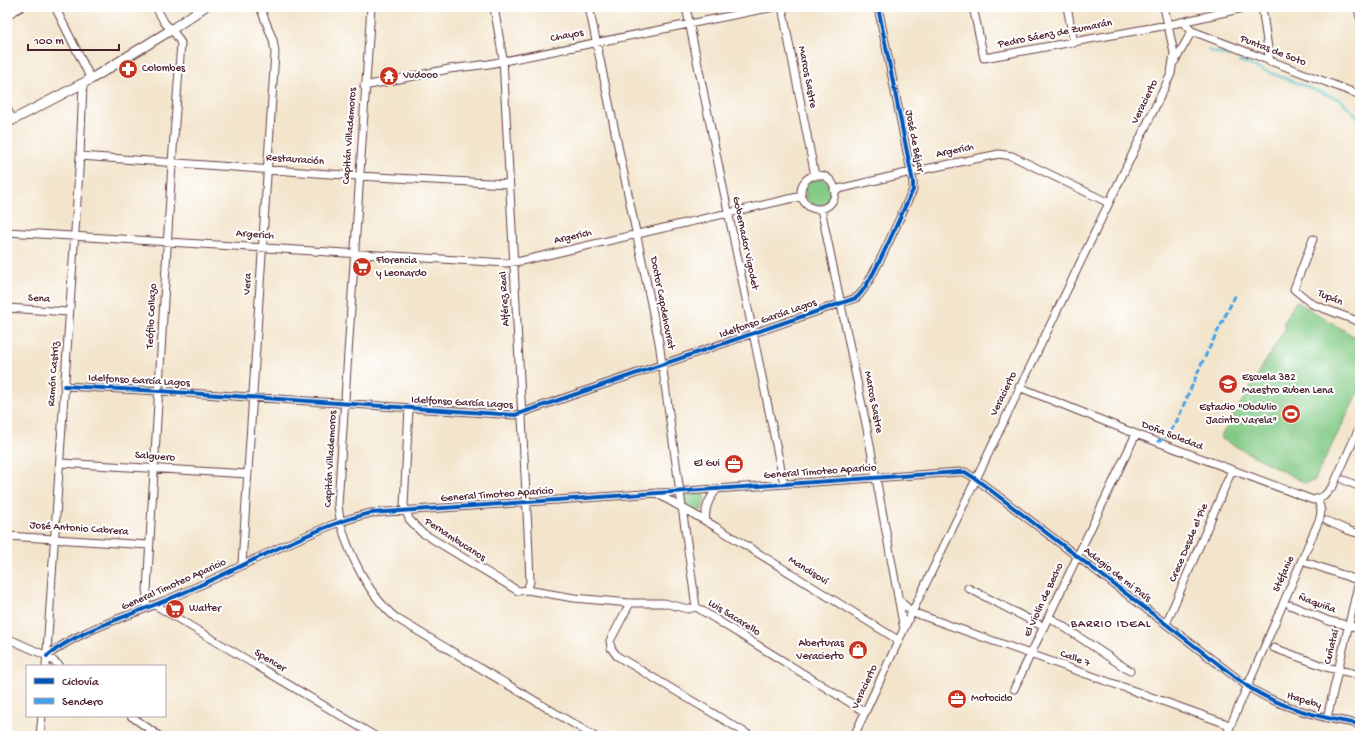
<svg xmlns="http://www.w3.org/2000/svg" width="1367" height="743" font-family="'Gochi Hand',sans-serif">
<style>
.green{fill:#83ca85;stroke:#667458}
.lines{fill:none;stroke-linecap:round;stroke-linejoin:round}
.stream{stroke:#5bc7d3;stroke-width:2}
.minor-casing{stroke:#633d43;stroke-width:9}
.major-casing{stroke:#633d43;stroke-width:11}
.minor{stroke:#fff;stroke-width:7}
.major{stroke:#fff;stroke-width:9}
.quiet{stroke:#40a2eb;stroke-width:3;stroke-dasharray:6 3;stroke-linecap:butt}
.cycleway-casing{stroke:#fff;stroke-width:6}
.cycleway{stroke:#0057b8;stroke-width:4}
.labels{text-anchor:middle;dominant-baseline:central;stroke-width:4;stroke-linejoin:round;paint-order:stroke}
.street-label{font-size:11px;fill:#4a1f2b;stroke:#fff}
.poi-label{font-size:11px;fill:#4a1f2b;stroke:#fff;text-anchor:start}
.neighbourhood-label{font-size:12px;letter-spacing:1px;fill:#4a1f2b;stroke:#fff}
</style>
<rect width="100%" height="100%" fill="#fff"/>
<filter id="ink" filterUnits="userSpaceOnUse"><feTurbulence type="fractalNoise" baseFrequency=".025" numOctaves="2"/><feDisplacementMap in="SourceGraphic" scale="8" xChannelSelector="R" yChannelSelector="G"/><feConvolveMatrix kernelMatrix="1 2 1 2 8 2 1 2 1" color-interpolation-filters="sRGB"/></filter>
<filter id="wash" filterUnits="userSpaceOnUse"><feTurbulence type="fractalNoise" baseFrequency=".012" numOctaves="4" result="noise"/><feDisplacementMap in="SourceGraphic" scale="16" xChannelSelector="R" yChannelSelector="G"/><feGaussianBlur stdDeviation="0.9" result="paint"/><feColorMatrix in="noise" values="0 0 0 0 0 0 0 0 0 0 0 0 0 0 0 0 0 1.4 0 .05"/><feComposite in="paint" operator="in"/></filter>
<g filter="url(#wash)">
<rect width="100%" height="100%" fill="#f3e5cc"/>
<path class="green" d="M805 192a13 13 0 1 1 26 0a13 13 0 1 1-26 0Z
M 1296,301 L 1360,340 L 1360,389 L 1314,481 L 1305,483 L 1220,438 L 1286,327 L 1283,324 Z
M 703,493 L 705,499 L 701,511 L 696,511 L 685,503 L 685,498 L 688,495 Z"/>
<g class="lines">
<path class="stream" d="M 1208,50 L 1229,57
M 1239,61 L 1341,100 L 1360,119"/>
</g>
</g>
<g filter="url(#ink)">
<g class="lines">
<g class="minor-casing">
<path id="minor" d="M 55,7 L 91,79
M 371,7 L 338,504 C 341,542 367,594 396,618 L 594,736
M 494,7 L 503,59 L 528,531 L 530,582 L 527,590
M 589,7 L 659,342 L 696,607
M 686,7 L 784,484
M 782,7 L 815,176
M 973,7 L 984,58 L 1168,25 L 1248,7
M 1067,7 L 1074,43
M 1262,7 L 1270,62
M 1358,7 L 1360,18
M 7,15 L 21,7
M 1182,22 L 1192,31 L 1360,95
M 1175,61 L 1192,31
M 364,86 L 449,69 L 489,64 L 774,7
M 7,109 L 13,120
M 80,156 L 358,176 L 508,184
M801 192a17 17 0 1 1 34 0a17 17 0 1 1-34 0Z
M 834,190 L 911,172 L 999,154 L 1012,156 L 1109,203
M 821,209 L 867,429 L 904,629
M 7,232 L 506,263 L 521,261 L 802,196
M 1313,239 L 1294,289 L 1312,304 L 1360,322
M 7,308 L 69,312
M 64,386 L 159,391 L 515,415 L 856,298 C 871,287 902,211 913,190 L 913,182 L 878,7
M 1019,387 L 1136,434 L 1313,500 L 1324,496 L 1333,486 L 1360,426
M 409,408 L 404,505 L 409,519 L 421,532 L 518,591 L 527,590 L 574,598 L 630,603 L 664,603 L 688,609 L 696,607
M 60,463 L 248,474
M 1344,480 L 1360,487
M 656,493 L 716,527 L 898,640
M 706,521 C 704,508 709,499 717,489
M 1327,521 L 1347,530 L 1360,534
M 7,536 L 149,545
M 1308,563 L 1360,581
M 242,564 L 275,52 L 273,40 L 260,7
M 968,588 L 1044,627
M 899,600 L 912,612 L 1230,725
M 630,603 L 610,641 L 611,648 L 617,656 L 751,736
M 155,605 L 375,736
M 1290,605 L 1329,621 L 1360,628
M 696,607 L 865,712
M 146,608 L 172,163 L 181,43 L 176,35 L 164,22 L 156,7
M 1049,617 L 1130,671
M 1166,624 L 1232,470
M 7,638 L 47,656 L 60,666
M 1274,648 L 1326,667 L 1360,675
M 47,656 C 78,631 123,618 159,603 C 205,585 249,561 294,541 C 319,530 344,519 371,513 L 959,472 L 965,472 L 976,479 L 1247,686 C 1280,708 1321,718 1360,724
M 46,666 L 80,156 L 83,84
M 1014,689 L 1136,434
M 131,716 L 159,736
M 1327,718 L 1359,581
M 40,736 L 42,716
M 854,736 L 904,629 L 1171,74 L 1174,53 L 1164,7
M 1226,736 L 1320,518 L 1321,511 L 1318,499"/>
</g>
<g class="major-casing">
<path id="major" d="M 7,123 L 91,79 L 171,30 L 204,7"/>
</g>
<use href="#minor" class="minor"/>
<use href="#major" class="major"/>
<path class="quiet" d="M 1157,442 L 1166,437 L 1176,423 L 1201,365 L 1236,294"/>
<g class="cycleway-casing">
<path id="cycleway" d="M 64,386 L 159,391 L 515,415 L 856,298 C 871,287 902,211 913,190 L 913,182 L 878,7
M 47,656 C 78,631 123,618 159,603 C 205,585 249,561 294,541 C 319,530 344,519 371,513 L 959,472 L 965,472 L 976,479 L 1247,686 C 1280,708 1321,718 1360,724"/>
</g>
<use href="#cycleway" class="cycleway"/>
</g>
</g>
<defs>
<g id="pharmacy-disc" transform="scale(1)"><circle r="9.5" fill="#c8321e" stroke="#fff"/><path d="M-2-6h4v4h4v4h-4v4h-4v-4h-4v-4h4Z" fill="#fff"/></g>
<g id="temple-disc" transform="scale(1)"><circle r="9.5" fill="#c8321e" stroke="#fff"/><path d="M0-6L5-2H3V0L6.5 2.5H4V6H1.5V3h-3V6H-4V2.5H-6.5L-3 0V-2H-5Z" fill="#fff"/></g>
<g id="supermarket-disc" transform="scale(1)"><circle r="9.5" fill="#c8321e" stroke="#fff"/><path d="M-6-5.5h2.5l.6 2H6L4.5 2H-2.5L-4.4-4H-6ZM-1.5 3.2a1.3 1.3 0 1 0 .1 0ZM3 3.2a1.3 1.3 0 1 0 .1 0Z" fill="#fff"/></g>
<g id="school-disc" transform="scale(1)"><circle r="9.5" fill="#c8321e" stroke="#fff"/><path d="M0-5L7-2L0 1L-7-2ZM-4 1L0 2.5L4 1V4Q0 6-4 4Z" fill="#fff"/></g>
<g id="stadium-disc" transform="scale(1)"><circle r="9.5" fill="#c8321e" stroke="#fff"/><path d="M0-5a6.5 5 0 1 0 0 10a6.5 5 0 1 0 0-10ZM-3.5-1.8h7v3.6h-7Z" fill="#fff"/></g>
<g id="office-disc" transform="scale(1)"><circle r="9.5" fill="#c8321e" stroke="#fff"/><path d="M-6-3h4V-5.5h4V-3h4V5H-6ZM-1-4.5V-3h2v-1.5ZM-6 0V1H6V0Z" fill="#fff"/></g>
<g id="shop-disc" transform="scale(1)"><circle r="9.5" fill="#c8321e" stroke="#fff"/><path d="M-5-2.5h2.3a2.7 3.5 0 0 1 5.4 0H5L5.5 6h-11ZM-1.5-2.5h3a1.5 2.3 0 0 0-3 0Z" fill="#fff"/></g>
</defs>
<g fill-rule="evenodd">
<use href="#pharmacy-disc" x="128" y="69"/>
<use href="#temple-disc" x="389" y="76"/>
<use href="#supermarket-disc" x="362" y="267"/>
<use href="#school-disc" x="1228" y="384"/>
<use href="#stadium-disc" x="1291" y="414"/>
<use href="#office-disc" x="734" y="464"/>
<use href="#supermarket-disc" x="175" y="609"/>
<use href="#shop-disc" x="858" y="650"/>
<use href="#office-disc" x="957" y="699"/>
</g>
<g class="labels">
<g class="street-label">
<text transform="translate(1055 34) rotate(-11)">Pedro Sáenz de Zumarán</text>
<text transform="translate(567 36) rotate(-11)">Chayos</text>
<text transform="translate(1273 51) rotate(21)">Puntas de Soto</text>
<text transform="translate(807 77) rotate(79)">Marcos Sastre</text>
<text transform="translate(1145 102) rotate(-64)">Veracierto</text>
<text transform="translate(350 136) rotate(-86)">Capitán Villademoros</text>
<text transform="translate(914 141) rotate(79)">José de Béjar</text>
<text transform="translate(955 151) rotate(-12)">Argerich</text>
<text transform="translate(295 160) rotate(4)">Restauración</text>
<text transform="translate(255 235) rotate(4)">Argerich</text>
<text transform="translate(573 237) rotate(-13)">Argerich</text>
<text transform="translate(745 243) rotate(78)">Gobernador Vigodet</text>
<text transform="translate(248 284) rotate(-86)">Vera</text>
<text transform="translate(1330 298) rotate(23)">Tupán</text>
<text transform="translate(39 299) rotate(4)">Sena</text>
<text transform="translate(505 299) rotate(-93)">Alférez Real</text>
<text transform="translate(662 303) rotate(79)">Doctor Capdehourat</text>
<text transform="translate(152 316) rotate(-87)">Teófilo Collazo</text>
<text transform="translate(768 319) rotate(-19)">Idelfonso García Lagos</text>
<text transform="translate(54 374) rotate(-86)">Ramón Castriz</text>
<text transform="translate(139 381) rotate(3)">Idelfonso García Lagos</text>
<text transform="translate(1004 394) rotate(-64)">Veracierto</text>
<text transform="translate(873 402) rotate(79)">Marcos Sastre</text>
<text transform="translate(462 403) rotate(3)">Idelfonso García Lagos</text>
<text transform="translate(1172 436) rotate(21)">Doña Soledad</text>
<text transform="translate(155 457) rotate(4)">Salguero</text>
<text transform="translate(331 459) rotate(-87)">Capitán Villademoros</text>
<text transform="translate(820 472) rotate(-4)">General Timoteo Aparicio</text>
<text transform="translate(497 495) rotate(-4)">General Timoteo Aparicio</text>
<text transform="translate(79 529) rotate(4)">José Antonio Cabrera</text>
<text transform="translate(455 540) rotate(33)">Pernambucanos</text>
<text transform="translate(1189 543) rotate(-67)">Crece Desde el Pie</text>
<text transform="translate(808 571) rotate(32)">Mandisoví</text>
<text transform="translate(1284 574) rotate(-66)">Stéfanie</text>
<text transform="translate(1117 575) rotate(38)">Adagio de mi País</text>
<text transform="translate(174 585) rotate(-24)">General Timoteo Aparicio</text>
<text transform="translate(1044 600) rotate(-65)">El Violín de Becho</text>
<text transform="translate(1317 604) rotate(20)">Ñaquiña</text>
<text transform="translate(734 618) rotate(32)">Luis Sacarello</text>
<text transform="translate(1332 647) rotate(-76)">Cuñataí</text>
<text transform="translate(1075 659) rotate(20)">Calle 7</text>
<text transform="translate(270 661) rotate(31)">Spencer</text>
<text transform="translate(865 687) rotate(-65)">Veracierto</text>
<text transform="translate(1304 701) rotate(17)">Itapeby</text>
</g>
<g class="poi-label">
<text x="142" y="69">Colombes</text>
<text x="403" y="76">Vudooo</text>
<text x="376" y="261">Florencia<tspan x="376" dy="13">y Leonardo</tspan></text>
<text x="1242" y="378">Escuela 382<tspan x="1242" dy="13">Maestro Ruben Lena</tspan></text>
<text x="1277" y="408" text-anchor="end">Estadio "Obdulio<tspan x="1277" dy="13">Jacinto Varela"</tspan></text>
<text x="720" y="464" text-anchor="end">El Gui</text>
<text x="189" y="609">Walter</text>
<text x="844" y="644" text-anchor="end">Aberturas<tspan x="844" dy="13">Veracierto</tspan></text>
<text x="971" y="699">Motociclo</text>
</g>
<g class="neighbourhood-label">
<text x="1111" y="625">BARRIO IDEAL</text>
</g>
</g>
<rect width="1367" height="743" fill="none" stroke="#fff" stroke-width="24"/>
<rect x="26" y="665" width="140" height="52" fill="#ffffff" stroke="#b7a5aa"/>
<rect x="34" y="678" width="20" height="6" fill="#0057b8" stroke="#b7a5aa"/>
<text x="62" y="685" font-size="12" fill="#4a1f2b">Ciclovía</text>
<rect x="34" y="698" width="20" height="6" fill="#40a2eb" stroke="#b7a5aa"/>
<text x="62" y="705" font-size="12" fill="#4a1f2b">Sendero</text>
<path d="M28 44v6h91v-6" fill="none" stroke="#4a1f2b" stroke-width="2"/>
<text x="34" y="44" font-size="12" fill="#4a1f2b" stroke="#ffffff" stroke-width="3" paint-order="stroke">100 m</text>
</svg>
